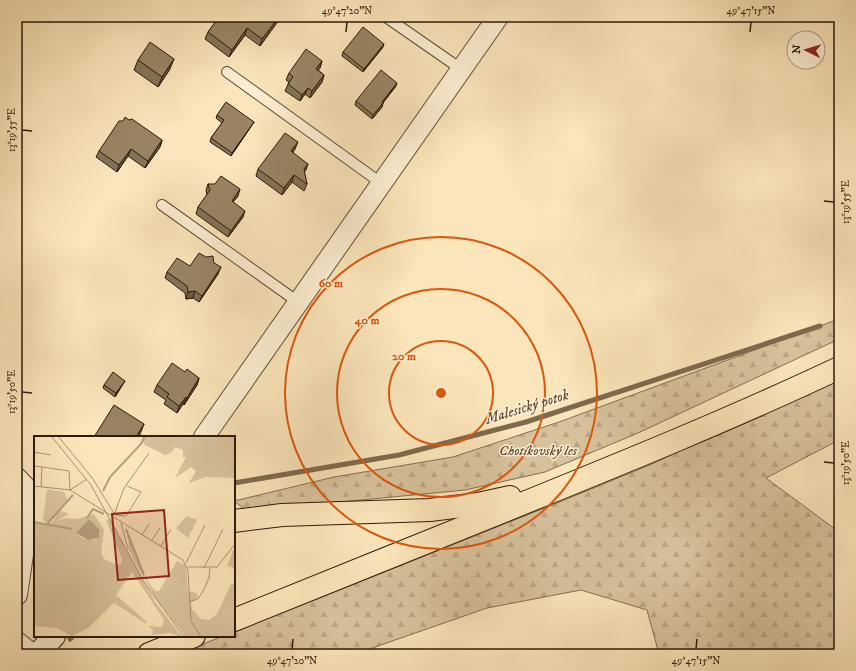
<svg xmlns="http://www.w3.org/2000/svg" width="856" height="671" viewBox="0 0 856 671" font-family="'IM FELL DW Pica',serif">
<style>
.forest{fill:url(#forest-firs);stroke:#826e52}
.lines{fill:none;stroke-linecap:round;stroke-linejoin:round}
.stream{stroke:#7f6a4e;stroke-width:5}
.lane-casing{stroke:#604d34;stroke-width:12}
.street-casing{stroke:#604d34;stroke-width:22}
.secondary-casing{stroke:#2d1a07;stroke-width:24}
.primary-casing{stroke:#2d1a07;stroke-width:24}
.lane{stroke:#fceed2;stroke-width:10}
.street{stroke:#fceed2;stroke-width:20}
.secondary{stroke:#fceed2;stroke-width:22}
.primary{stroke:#fbe5ba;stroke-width:22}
.wall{fill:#837256;stroke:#2d1a07}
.shaded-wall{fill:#6a5c46;stroke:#2d1a07}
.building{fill:#988464;stroke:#2d1a07}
.ticks{fill:none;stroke:#2d1a07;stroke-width:1.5}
.ring{fill:none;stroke:#df560c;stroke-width:2}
.labels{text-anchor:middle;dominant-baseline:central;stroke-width:3;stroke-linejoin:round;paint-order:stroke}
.park-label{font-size:14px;font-style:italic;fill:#604c34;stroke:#fceed2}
.water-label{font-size:15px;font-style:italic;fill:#635036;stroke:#fceed2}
.inset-river{fill:none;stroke:#b5a07d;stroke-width:2}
.inset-road{fill:none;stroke:#a99472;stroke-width:1}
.view{fill:#8f2418;fill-opacity:0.15;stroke:#8f2418;stroke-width:2}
.inset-edge{fill:none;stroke:#2d1a07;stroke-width:2}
.centre{fill:#df560c;stroke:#fceed2;stroke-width:2}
.ring-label{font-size:12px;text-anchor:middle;font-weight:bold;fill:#df560c;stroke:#fceed2;stroke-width:3;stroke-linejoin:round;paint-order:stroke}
.neatline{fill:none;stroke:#2d1a07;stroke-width:1.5}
.ticks-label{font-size:10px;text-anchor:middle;fill:#2d1a07}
</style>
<defs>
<pattern id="forest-firs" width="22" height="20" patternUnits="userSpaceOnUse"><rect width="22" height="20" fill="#d8c29c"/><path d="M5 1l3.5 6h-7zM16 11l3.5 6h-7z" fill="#baa685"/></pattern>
</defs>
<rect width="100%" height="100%" fill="#fbe5ba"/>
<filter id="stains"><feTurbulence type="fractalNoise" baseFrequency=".005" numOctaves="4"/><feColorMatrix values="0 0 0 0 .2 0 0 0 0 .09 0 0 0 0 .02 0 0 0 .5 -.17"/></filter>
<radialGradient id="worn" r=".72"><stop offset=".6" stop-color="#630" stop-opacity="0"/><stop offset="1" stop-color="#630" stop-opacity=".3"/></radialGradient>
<!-- forest -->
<g class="forest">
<polygon points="839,319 839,339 638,433 545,472 465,490 247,511 234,501 334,477 453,457 559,422"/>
<polygon points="839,376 839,440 766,478 839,532 839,654 659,654 647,610 581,590 487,608 355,654 178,654 223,636 234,636 234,632 557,503 652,464"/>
</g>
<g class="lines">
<!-- stream -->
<g class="stream">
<polyline points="234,483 399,455 526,422 820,326"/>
<polyline points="70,639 73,636"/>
</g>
<defs>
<g id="lane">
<polyline points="386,17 461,69"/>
<polyline points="227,72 381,183"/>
<polyline points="162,205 298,302"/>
</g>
<g id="street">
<polyline points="204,437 498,17"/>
<polyline points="17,478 32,494 17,595"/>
<polyline points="17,642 32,654"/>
</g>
<polyline id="secondary" points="38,654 54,636"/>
<g id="primary">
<polyline points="234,521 282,515 430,510 478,504 510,497"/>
<path d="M234,620C326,583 417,546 509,509C620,464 731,419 839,368"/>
<polyline points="149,654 194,636"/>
</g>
</defs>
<!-- lane casing -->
<use href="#lane" class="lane-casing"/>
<!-- street casing -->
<use href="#street" class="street-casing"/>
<!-- secondary casing -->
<use href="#secondary" class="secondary-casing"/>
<!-- primary casing -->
<use href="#primary" class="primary-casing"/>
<!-- lane -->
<use href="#lane" class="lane"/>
<!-- street -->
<use href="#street" class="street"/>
<!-- secondary -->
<use href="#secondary" class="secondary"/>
<!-- primary -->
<use href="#primary" class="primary"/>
</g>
<!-- wall -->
<g class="wall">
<polygon points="219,17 281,17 260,46 245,35 229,57 205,39 208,32"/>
<polygon points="383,47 363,72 342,56 343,52"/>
<polygon points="138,60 170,69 158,87 134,70"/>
<polygon points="322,61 320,68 318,70 324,75 322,82 310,98 305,94 300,101 285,91 289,82 286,80 289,73"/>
<polygon points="396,86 383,103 382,107 372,119 355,105 356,101"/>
<polygon points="217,115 254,122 252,125 231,156 210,142 211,138 222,123 216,118"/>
<polygon points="162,140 160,147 145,168 128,156 117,172 96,157 99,151"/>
<polygon points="295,149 293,152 306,170 304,172 307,184 304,191 292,182 282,195 256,176 258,169"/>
<polygon points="208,184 238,196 233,202 243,217 228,237 196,214 198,207 207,195 206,190"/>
<polygon points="214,263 218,274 199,302 193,298 186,299 185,293 165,278 167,272 190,266"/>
<polygon points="185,372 199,378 197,385 184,405 183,404 177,413 164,404 166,400 154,392 157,385"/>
<polygon points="125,381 123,384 115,397 103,388 104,385"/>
</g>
<!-- shaded-wall -->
<g class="shaded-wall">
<polygon points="279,17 281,17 260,46 262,39"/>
<polygon points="247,28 245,35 229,57 232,50"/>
<polygon points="384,44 383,47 363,72 364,69"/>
<polygon points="174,59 170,69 158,87 162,77"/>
<polygon points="322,61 320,68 314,76 316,69"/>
<polygon points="324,75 322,82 310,98 312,91"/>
<polygon points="397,83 396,86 381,105 382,102"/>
<polygon points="308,88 305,94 300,101 302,95"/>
<polygon points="383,103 382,107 372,119 373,115"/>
<polygon points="254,122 252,125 231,156 232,153"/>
<polygon points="162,140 160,147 145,168 148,161"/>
<polygon points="298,142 295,149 289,158 291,151"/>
<polygon points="131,149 128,156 117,172 119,165"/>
<polygon points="308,164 306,170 301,176 304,169"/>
<polygon points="294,175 292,182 282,195 284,188"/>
<polygon points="240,189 238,196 229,207 232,201"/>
<polygon points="245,211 243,217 228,237 231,231"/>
<polygon points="221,267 218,274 199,302 202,296"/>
<polygon points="195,291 193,298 186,299 188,292"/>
<polygon points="199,378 197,385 184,405 187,398"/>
<polygon points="125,381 123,384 115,397 116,393"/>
<polygon points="186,397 183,404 177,413 179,406"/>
<polygon points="144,424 139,437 136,437"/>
</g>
<!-- building -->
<g class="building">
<polygon points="219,17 279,17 262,39 247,28 232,50 208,32"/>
<polygon points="363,27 384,44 364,69 343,52"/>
<polygon points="150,42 174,59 162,77 138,60"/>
<polygon points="306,49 322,61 316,69 324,75 312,91 308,88 302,95 288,84 293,77 289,73"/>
<polygon points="381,70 397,83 382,102 383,103 373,115 356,101"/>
<polygon points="226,102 254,122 232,153 211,138 224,120 217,115"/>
<polygon points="125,117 129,120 132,119 162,140 148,161 131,149 119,165 99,151 119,121 123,121"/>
<polygon points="285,133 298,142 291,151 308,164 304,169 307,184 294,175 284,188 258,169"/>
<polygon points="221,176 240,189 232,201 245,211 231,231 198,207 210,190 208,184 215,184"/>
<polygon points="199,253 206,257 213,256 214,263 221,267 202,296 195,291 188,292 187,286 167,272 177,258 190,266"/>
<polygon points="172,363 185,372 187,369 199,378 187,398 186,397 179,406 167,397 169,394 157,385"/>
<polygon points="113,372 125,381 116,393 104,385"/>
<polygon points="114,405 144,424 136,437 94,437"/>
</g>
<!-- ticks -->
<path class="ticks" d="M346,32L347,22M750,32L751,22M22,130L32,131M824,201L834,202M22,392L32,393M824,462L834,463M292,649L293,639M696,649L697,639"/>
<!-- distance rings -->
<g class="ring">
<circle cx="441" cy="393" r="52"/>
<circle cx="441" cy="393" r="104"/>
<circle cx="441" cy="393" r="156"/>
</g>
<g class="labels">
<!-- park labels -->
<g class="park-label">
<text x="538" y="451">Chotíkovský les</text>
</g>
<!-- water labels -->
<g class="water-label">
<text transform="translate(527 407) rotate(-17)">Malesický potok</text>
</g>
</g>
<!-- overview -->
<g transform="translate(34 436)">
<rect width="201" height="201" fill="#fbe5ba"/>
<path d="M13,53L30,56L34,65L23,78L27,75L35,78L17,88L23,79L15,87L16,88L12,89L7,94L0,95V87H13L9,84Z" fill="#d8c29c"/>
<path d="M109,0H201V42L171,41L155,47L162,35L157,31L141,42L152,21H149V14L141,11L137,17L131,19L111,9L108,4ZM60,78L70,94L67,117L70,123L83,129L87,128L88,123L73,86L72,84L76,83L122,167L148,201L136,197L118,199L119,194L114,190L128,191L130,184L98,136L82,159L113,186L111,187L80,167L54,192L38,200L23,192L0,190V95L7,94L10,89L32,82L43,83ZM55,83L67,97L62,104L50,103L42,97ZM153,80L163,84L154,102L142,92ZM93,95L111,141L121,155H125L143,125L152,129L154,155L163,157L164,161L157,167L158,173L167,183L175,184L183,178L197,148L201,147V201H152L124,166L101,126L95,113ZM201,110V132L193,130Z" fill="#d8c29c" fill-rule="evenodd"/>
<path d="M33,105L41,118L36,121L27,109Z" fill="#d8c29c"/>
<path d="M55,83L66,94L65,102L54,104L42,97Z" fill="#b5a07d"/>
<path class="inset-river" d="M69,55L76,41L107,8L111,0M53,82L59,73L70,78M0,86L38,93M14,87L39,59M92,93L110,139"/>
<path class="inset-road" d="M17,0L57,49L110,146L150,201M24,0L59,43L81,79M0,16L17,19M0,30L8,31L7,51M8,31L35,35L36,54M0,50L36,54L149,124L154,134L157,185L167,201M36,54L53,43M80,79L90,52L115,17M81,79L92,80L107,56L93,50M87,87L94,113M108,99L115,88M118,104L126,92M127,110L137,93M152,127L171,89M154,131H183L201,108M170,132L189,93M155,166L164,163L169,155L175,142L176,132"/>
<path class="view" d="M130,74L135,140L84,144L78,78Z"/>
<rect width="201" height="201" class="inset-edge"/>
</g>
<circle cx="441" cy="393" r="6" class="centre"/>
<g class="ring-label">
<text x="331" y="287">60 m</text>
<text x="367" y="324">40 m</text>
<text x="404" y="360">20 m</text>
</g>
<!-- margin -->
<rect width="856" height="671" fill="none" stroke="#fbe5ba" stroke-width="44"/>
<!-- north arrow -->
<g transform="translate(806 50) rotate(275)"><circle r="19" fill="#fceed2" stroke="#a99981"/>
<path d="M0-3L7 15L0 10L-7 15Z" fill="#8f2418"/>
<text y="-6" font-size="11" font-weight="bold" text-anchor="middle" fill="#2d1a07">N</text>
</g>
<rect x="22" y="22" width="812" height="627" class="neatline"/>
<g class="ticks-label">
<text x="347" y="14">49°47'20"N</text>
<text x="751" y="14">49°47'15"N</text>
<text transform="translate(11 130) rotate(-90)" y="4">13°19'55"E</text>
<text transform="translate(845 202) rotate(-90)" y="4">13°19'55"E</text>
<text transform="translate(11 392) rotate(-90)" y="4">13°19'50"E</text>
<text transform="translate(845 463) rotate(-90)" y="4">13°19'50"E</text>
<text x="292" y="664">49°47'20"N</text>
<text x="696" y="664">49°47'15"N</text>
</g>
<rect width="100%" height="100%" filter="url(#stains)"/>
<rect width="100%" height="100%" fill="url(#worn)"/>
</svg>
